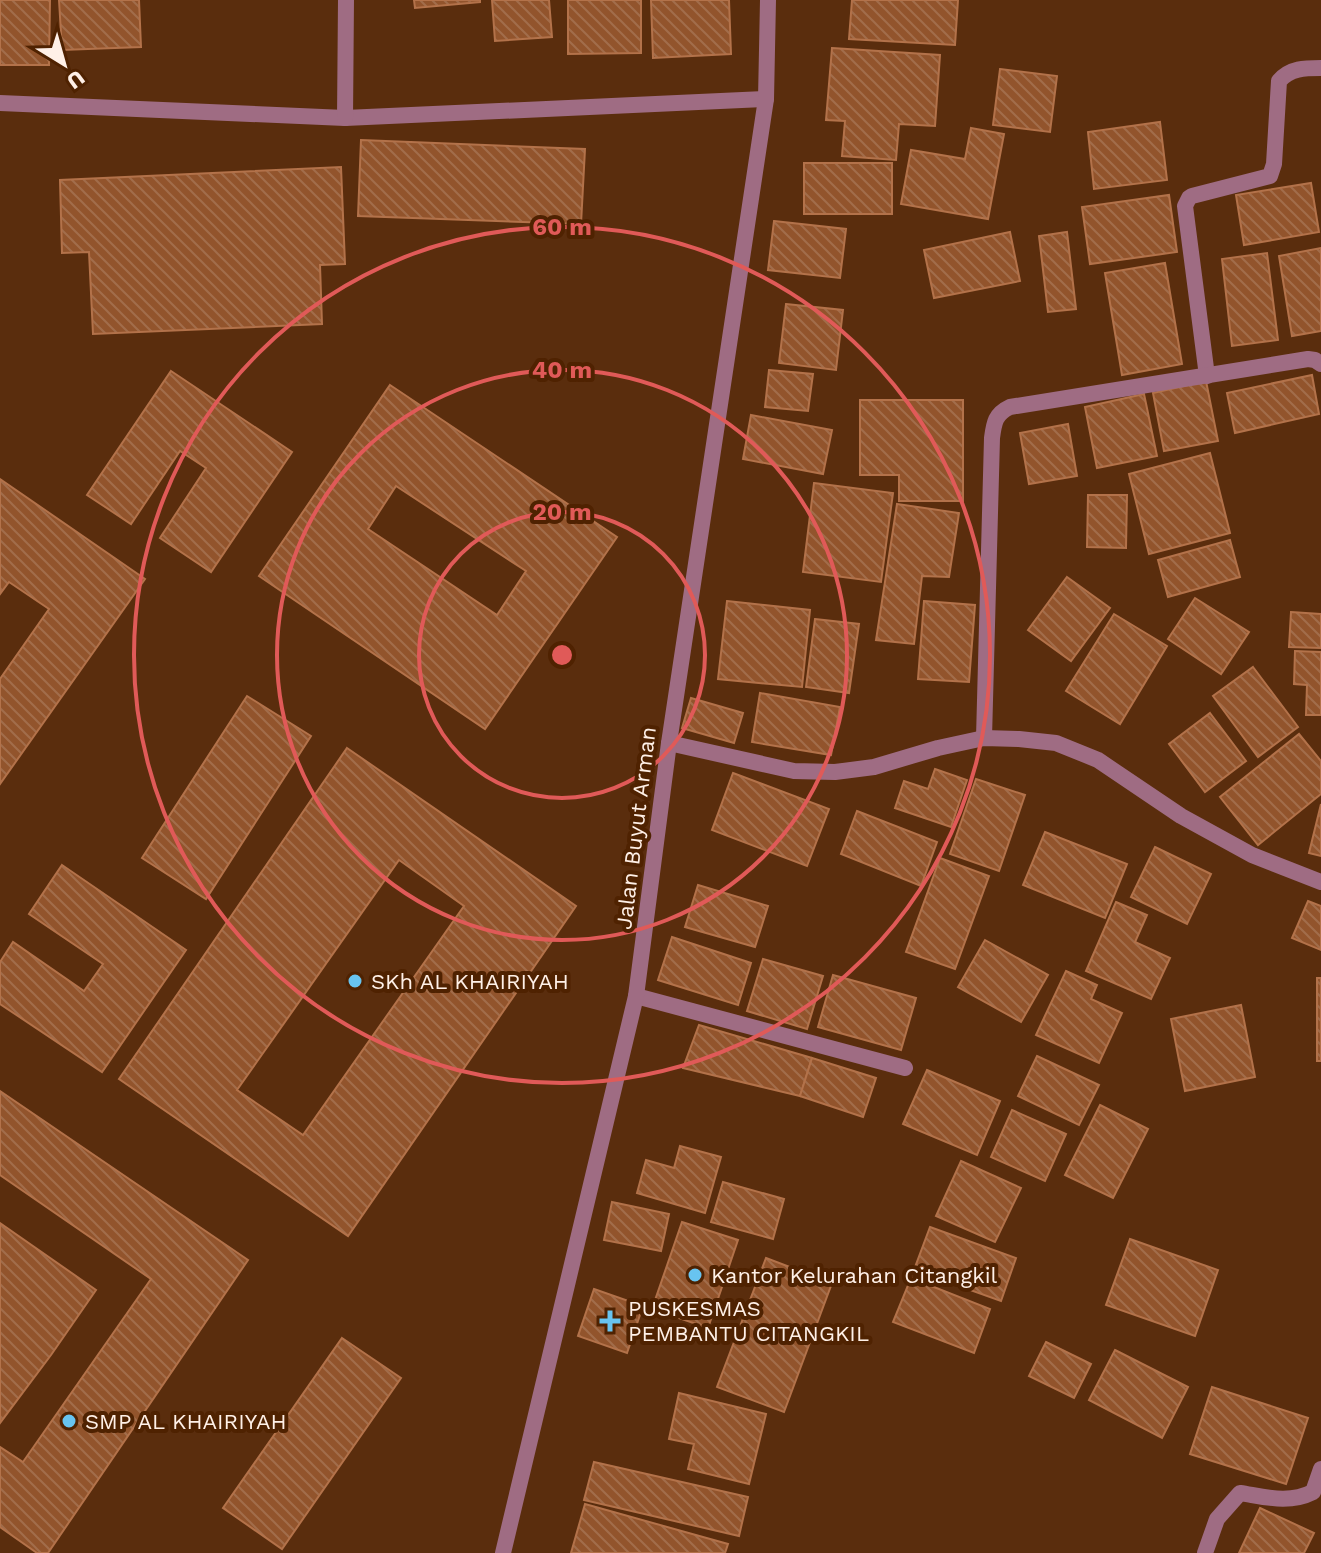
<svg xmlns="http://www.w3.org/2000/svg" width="1321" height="1553" viewBox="0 0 1321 1553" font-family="'Work Sans',sans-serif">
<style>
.building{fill:url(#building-back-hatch);stroke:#b3724a;stroke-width:2;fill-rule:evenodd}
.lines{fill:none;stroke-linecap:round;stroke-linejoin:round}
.minor{stroke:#9f6c83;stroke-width:16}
.ring{fill:none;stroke:#e05a58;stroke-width:4}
.poi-dot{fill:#68c4f0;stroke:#4f2201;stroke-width:3}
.labels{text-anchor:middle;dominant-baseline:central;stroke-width:8;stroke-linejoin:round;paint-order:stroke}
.street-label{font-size:22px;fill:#fff0e7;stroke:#4f2201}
.poi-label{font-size:22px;fill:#fff0e7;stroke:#4f2201;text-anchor:start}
.centre{fill:#e05a58;stroke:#4f2201;stroke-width:4}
.ring-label{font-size:24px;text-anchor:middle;font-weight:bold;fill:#e05a58;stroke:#4f2201;stroke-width:8;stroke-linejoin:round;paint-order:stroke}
</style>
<defs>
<pattern id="building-back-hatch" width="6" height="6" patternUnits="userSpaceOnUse" patternTransform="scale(2)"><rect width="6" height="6" fill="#92542c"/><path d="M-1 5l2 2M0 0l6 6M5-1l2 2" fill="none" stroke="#a26d4b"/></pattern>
</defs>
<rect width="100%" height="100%" fill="#5a2d0d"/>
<!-- building -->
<g class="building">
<polygon points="0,0 50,0 49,65 0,65"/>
<polygon points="59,0 139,0 141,47 62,50"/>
<polygon points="414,0 480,0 480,2 415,8"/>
<polygon points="492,0 549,0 552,37 495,41"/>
<polygon points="568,0 641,0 641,53 568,54"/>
<polygon points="651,0 729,0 731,54 653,58"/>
<polygon points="852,0 958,0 955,45 849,39"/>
<polygon points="832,48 940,55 935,126 899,124 896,160 842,156 845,121 826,120"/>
<polygon points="1000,69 1057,76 1050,132 993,125"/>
<polygon points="1160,122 1167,180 1094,189 1088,132"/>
<polygon points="971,128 1004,134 988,219 901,204 911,150 965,159"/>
<polygon points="361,140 585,149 581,224 358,216"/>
<rect x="804" y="163" width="88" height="51"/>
<polygon points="341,167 345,264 320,265 322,324 93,334 89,252 62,253 60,180"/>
<polygon points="1311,183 1319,232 1244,245 1236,195"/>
<polygon points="1169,195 1177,252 1090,264 1082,207"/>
<polygon points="774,221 846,229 840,278 768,270"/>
<polygon points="1010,232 1020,281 934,298 924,250"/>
<polygon points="1067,232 1076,309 1048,312 1039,236"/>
<polygon points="1321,248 1321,331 1292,336 1279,256"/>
<polygon points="1267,253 1278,340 1232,346 1222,259"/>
<polygon points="1165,263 1182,364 1122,375 1105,273"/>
<polygon points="786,304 843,310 836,370 779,363"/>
<polygon points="769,370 813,374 808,411 765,407"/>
<polygon points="171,371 292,452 211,572 160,538 206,468 180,451 131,524 87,495"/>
<polygon points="1312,375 1319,414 1235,433 1227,393"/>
<polygon points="1206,381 1218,441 1164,451 1153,393"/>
<path d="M390,385L617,537L485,729L259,576ZM396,486L526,571L497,615L368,529Z"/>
<polygon points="1144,394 1157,456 1097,468 1085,407"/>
<polygon points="860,400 963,400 963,501 899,501 899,475 860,475"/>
<polygon points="751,415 832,430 823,474 743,459"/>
<polygon points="1068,424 1077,476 1029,484 1020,433"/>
<polygon points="1210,453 1230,533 1149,554 1129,474"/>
<polygon points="0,479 145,579 0,784 0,679 49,609 9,582 0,594"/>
<polygon points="814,483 893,493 881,582 803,572"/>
<polygon points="1088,495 1127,495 1126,548 1087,547"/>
<polygon points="897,504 959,513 949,577 922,576 914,644 876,640"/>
<polygon points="1230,540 1240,577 1168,597 1158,560"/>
<polygon points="1067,577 1110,608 1071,661 1028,630"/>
<polygon points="1195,598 1249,632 1221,674 1168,639"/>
<polygon points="727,601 810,610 802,687 718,679"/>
<polygon points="924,601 975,605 969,682 918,679"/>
<polygon points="1291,612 1321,614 1321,648 1289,647"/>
<polygon points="1114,614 1167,646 1120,724 1066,691"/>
<polygon points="815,619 859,624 849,693 806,687"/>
<polygon points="1295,651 1321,652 1321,715 1306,715 1307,685 1294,684"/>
<polygon points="1253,667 1298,727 1258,757 1213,696"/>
<polygon points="760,693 840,707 831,755 752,742"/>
<polygon points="247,696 311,736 206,899 142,858"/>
<polygon points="691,698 743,713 734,743 682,728"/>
<polygon points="1210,713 1246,761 1205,792 1169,744"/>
<polygon points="1299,734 1321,761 1321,794 1258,845 1220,797"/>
<path d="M347,748L576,906L348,1236L119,1079ZM399,860L464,906L303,1135L237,1090Z"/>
<polygon points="935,769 967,780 951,827 895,808 904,781 928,789"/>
<polygon points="733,773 829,809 807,866 712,830"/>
<polygon points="976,779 1025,795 999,871 950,854"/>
<polygon points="1321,804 1321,856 1309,853"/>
<polygon points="857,811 937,842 921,886 841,854"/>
<polygon points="1045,832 1127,864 1105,918 1023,885"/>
<polygon points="1155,847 1211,874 1187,924 1131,897"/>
<polygon points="940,858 989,876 955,969 906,952"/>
<polygon points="62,865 186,950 102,1072 0,1004 0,962 13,942 84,991 103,964 29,914"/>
<polygon points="698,885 768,906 755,947 685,927"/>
<polygon points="1308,901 1321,906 1321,950 1292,938"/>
<polygon points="1116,902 1147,915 1135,942 1170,958 1151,999 1086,971"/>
<polygon points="672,937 751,963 738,1005 658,980"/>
<polygon points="985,940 1048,975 1021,1022 958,987"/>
<polygon points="763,959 823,976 807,1029 747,1011"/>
<polygon points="1066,971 1097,985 1091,999 1122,1013 1099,1063 1036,1035"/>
<polygon points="833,975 916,998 901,1050 818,1027"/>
<rect x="1317" y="978" width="4" height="83"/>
<polygon points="1241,1005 1255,1077 1185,1091 1171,1019"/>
<polygon points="699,1025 812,1058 800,1096 683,1068"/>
<polygon points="1037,1056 1099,1085 1079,1125 1018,1096"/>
<polygon points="812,1058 876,1078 863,1117 800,1096"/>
<polygon points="927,1070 1000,1101 977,1155 903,1124"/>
<polygon points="0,1091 248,1260 48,1553 37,1553 0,1527 0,1447 23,1462 151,1279 0,1175"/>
<polygon points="1100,1105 1148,1129 1113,1198 1065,1175"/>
<polygon points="1012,1110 1066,1134 1045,1181 991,1157"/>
<polygon points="680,1146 721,1157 705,1213 637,1193 646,1160 674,1168"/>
<polygon points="961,1161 1021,1188 995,1242 936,1216"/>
<polygon points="723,1182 784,1199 773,1239 711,1222"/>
<polygon points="612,1202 669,1214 661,1251 604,1240"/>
<polygon points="682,1222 738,1240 708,1328 652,1309"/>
<polygon points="0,1223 96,1290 51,1355 0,1423"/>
<polygon points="930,1227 1016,1258 1001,1301 914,1270"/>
<polygon points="1130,1239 1218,1270 1195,1336 1106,1305"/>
<polygon points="766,1258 832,1283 784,1412 717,1387"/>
<polygon points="911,1278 990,1309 974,1353 893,1322"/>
<polygon points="594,1289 643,1306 627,1353 578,1336"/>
<polygon points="342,1338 401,1378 282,1549 223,1508"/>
<polygon points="1046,1342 1091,1364 1074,1398 1029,1376"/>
<polygon points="1115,1350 1188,1387 1162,1438 1089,1400"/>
<polygon points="1212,1387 1308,1418 1286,1484 1190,1454"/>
<polygon points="679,1393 766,1414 749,1484 688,1469 694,1444 669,1439"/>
<polygon points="594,1462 748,1497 739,1536 584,1500"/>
<polygon points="585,1504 728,1544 725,1553 571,1553"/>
<polygon points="1260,1508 1314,1533 1304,1553 1239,1553"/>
</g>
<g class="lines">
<!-- minor -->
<g class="minor">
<polyline points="0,103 345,118 766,99"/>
<polyline points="345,118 346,0"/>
<path d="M1207,376L1185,206L1189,198L1192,196L1270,176L1274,164L1279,81C1290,68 1305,68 1321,68"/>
<path d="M984,738L992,438C994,423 995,414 1010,407L1308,359L1315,360L1321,364"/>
<polyline points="669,743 794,771 835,772 874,767 938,748 984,738 1019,739 1056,743 1098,760 1181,816 1252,855 1321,882"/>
<polyline points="636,996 905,1068"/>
<polyline points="503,1553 636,996 669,743 766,99 768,0"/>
<path d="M1205,1553L1217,1519L1240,1493C1266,1497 1289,1504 1313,1492L1321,1469"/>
</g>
</g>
<!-- distance rings -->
<g class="ring">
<circle cx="562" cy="655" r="143"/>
<circle cx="562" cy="655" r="285"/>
<circle cx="562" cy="655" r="428"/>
</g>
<!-- markers -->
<g class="poi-dot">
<circle cx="355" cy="981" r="8"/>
<circle cx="695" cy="1275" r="8"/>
<path d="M606 1309h8v8h8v8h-8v8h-8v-8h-8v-8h8z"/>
<circle cx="69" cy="1421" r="8"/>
</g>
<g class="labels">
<!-- street labels -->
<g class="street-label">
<text transform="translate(636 828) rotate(-83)">Jalan Buyut Arman</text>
</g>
<!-- poi labels -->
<g class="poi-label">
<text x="371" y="981">SKh AL KHAIRIYAH</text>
<text x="711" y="1275">Kantor Kelurahan Citangkil</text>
<text x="628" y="1308">PUSKESMAS<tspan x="628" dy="25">PEMBANTU CITANGKIL</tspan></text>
<text x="85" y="1421">SMP AL KHAIRIYAH</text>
</g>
</g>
<circle cx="562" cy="655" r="12" class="centre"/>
<g class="ring-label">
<text x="562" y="235">60 m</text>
<text x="562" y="378">40 m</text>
<text x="562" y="520">20 m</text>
</g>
<!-- north arrow -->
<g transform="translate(64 64) rotate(143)" stroke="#4f2201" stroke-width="6" paint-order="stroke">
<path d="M0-6L14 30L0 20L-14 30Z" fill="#fff0e7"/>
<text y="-12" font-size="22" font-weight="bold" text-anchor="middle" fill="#fff0e7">U</text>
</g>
</svg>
